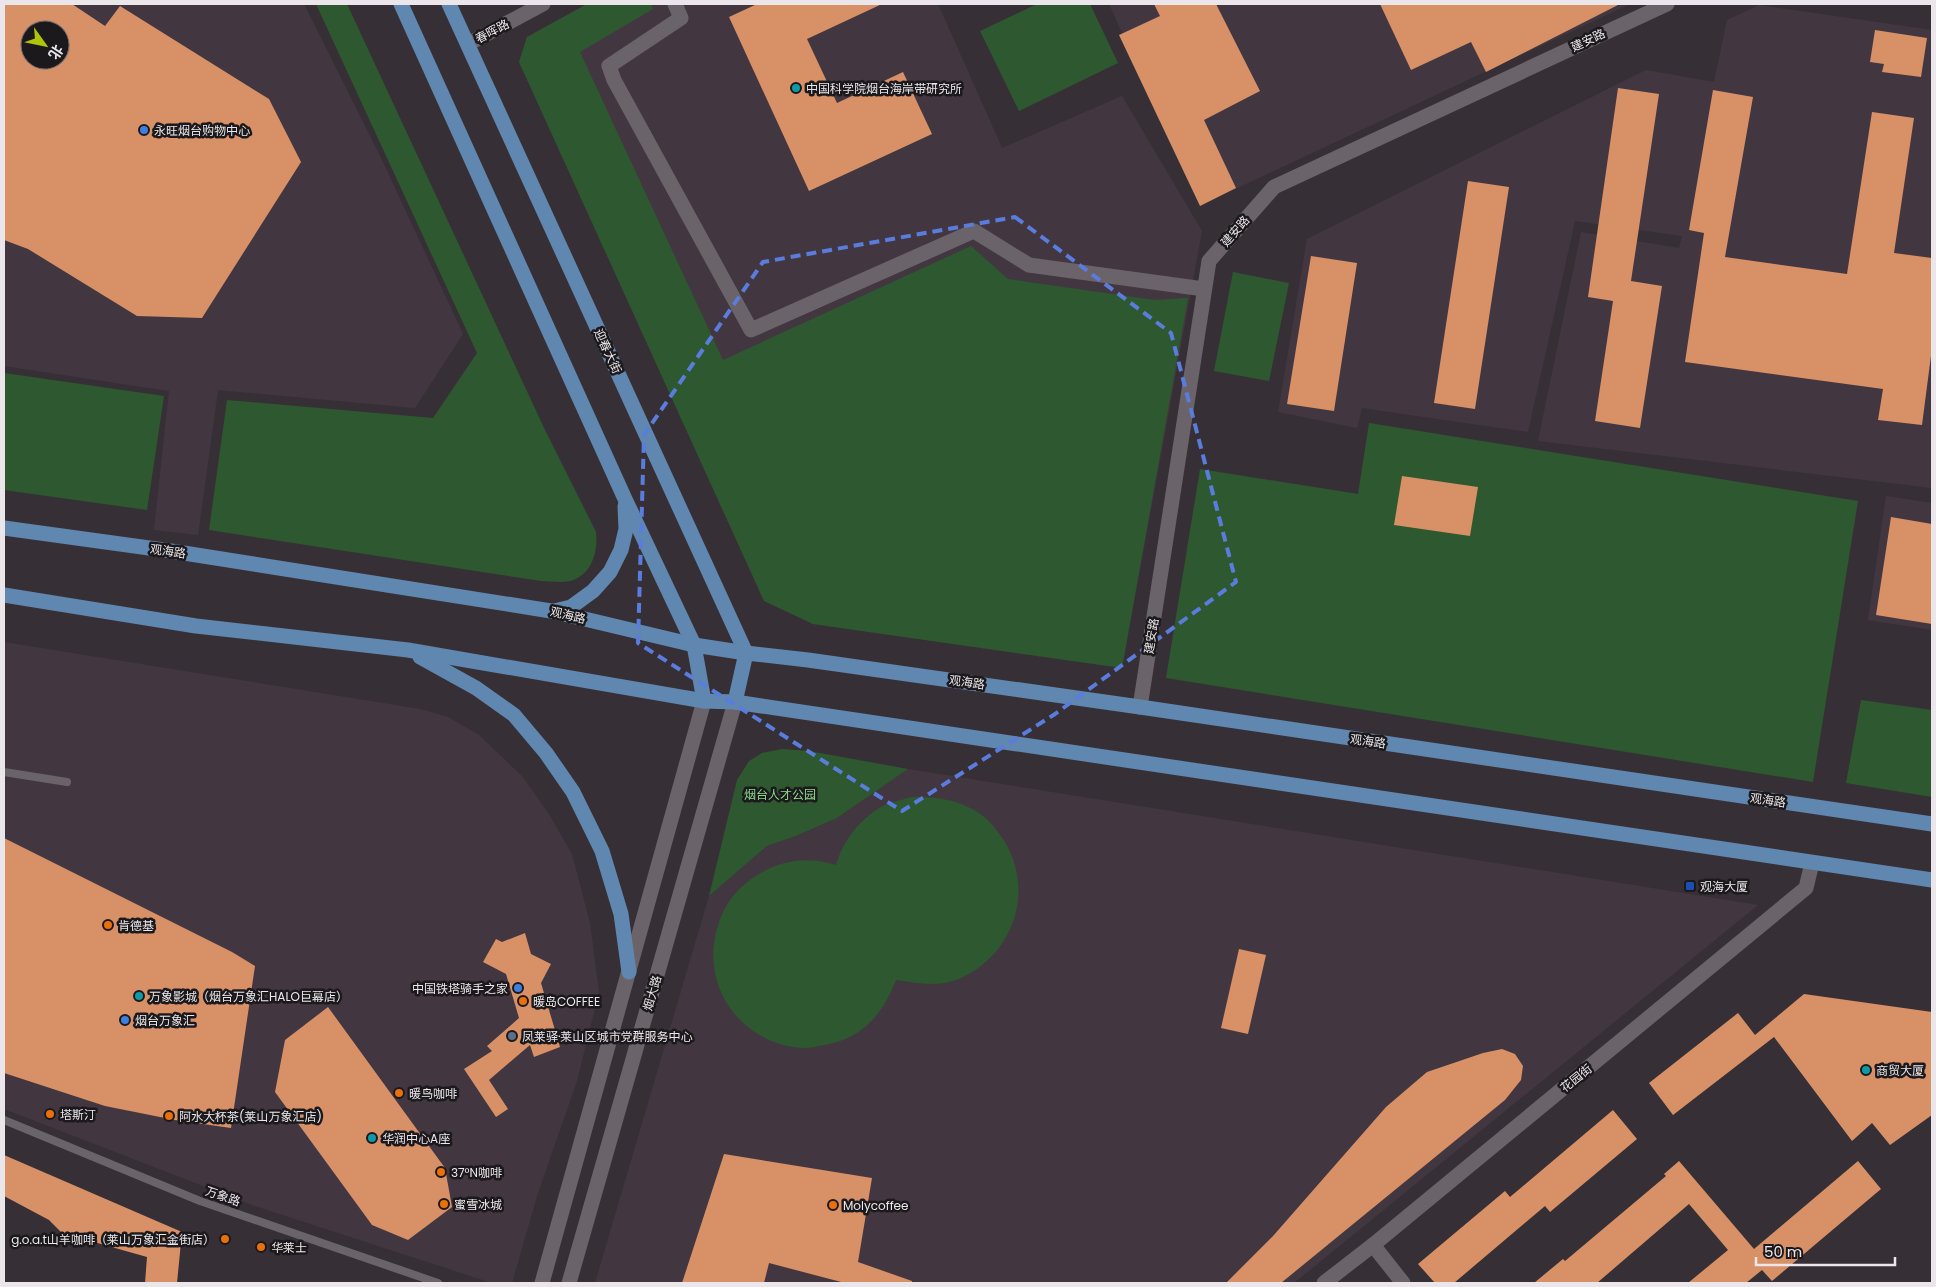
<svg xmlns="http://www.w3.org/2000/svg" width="1936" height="1287" viewBox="0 0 1936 1287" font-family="Poppins,'Noto Sans SC',sans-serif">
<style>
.built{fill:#423741;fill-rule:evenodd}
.green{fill:#2e5830}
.building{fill:#d89067;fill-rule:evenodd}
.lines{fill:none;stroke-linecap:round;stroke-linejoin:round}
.service{stroke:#6a6369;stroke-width:8}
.minor{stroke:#6a6369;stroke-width:15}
.tertiary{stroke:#6a6369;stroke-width:15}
.primary{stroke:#6087af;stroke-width:15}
.marked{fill:none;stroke:#5a7cdd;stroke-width:4;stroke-dasharray:10 6;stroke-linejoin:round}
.culture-dot{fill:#0f9aa8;stroke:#1c191c;stroke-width:2}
.shop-dot{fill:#3f7fe0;stroke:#1c191c;stroke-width:2}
.transit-dot{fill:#1a4fb4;stroke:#1c191c;stroke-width:2}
.food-dot{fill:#e8710a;stroke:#1c191c;stroke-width:2}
.service-dot{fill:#5c6f8a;stroke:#1c191c;stroke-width:2}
.labels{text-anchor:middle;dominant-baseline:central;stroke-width:5;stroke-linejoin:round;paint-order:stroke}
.street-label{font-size:12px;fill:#eae6e9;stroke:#1c191c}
.poi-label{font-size:12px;fill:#eae6e9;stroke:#1c191c;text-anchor:start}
.park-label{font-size:12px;fill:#89da8c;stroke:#1c191c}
</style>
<rect width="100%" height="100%" fill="#363036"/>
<!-- built -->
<g class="built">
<path d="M4,4H304L382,160L463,334L415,408L218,390L198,535L154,530L169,391L4,366ZM30,30H60V60H30Z"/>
<polygon points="587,4 938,4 1002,148 1122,96 1202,231 1122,668 813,624 764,601 519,62 527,37"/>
<polygon points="1109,4 1630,4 1201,205"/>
<polygon points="1759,5 1932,30 1932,488 1538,441 1581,232 1679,248 1682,236 1575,221 1528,432 1362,408 1357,428 1278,412 1307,239 1646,70 1714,82 1727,20"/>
<polygon points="1886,496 1932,503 1932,630 1868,620"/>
<polygon points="4,642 420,709 448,717 479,735 522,776 549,814 572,854 590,923 599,992 577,1081 538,1193 512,1283 492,1283 255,1206 4,1109"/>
<polygon points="908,769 1758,905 1294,1283 595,1283 709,896 767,846 796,836 837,818"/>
</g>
<!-- green -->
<g class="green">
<path d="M316,4H347L545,430L596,532C598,552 592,575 570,581C561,583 550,581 541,581L209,530L227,400L433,418L477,353Z"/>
<polygon points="587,4 651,4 653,9 580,52 723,360 971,246 1008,279 1155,300 1188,298 1122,668 813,624 764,601 519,62 527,37"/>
<polygon points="1037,4 1090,4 1118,63 1019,111 980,31"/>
<polygon points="1233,272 1289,283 1269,381 1214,371"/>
<polygon points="4,373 164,396 147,510 4,490"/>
<polygon points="1369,423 1858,501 1813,782 1166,678 1200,469 1358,494"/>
<polygon points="1861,700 1932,710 1932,797 1846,783"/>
<polygon points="782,749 809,751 908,769 837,818 796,836 767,846 709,896 737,780 749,761 762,753"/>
<path d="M911,797C932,797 951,798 970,808C984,814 995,827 1003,839C1036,890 1014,957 956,980C937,987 916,983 896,980C888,999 881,1013 865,1027C854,1037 837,1043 824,1045C818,1046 811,1048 805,1048C743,1046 700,988 717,929C722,909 733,892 750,880C775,861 806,855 836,865C843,841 859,820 881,807C890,802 902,800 911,797Z"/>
</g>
<!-- building -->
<g class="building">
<path d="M4,4H72L105,26L120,6L269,99L301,162L202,318L137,316L28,249L4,240ZM30,30H60V60H30Z"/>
<polygon points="757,4 882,4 807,39 837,103 903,72 932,134 809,191 729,17"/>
<polygon points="1154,4 1216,4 1260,91 1204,120 1236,188 1200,206 1119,35 1160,16"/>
<polygon points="1380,4 1620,4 1486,72 1471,42 1411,70"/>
<polygon points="1875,30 1927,38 1921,77 1882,72 1884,64 1870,62"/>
<polygon points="1618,88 1659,94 1631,281 1662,286 1640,428 1595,421 1613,301 1588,297"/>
<polygon points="1713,90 1753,97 1725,257 1847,274 1872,112 1914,118 1894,253 1932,258 1932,348 1922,425 1878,420 1883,389 1685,362 1704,233 1689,230"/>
<polygon points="1468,181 1509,187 1475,409 1434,403"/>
<polygon points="1311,256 1357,263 1334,411 1287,404"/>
<polygon points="1402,476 1478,487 1470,536 1394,525"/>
<polygon points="1891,517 1932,524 1932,624 1876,615"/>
<polygon points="4,838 232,952 255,966 231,1128 175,1120 105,1106 4,1073"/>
<polygon points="525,933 531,954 551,964 541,983 560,1047 534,1057 530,1045 489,1080 508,1109 496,1117 464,1069 492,1051 487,1046 519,1018 506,974 483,962 496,939 502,942"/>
<polygon points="1239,949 1266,955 1248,1034 1221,1028"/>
<polygon points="1804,994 1932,1012 1932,1115 1890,1145 1872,1123 1852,1141 1774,1037 1673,1115 1649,1083 1738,1013 1755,1035"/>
<polygon points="328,1007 445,1168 452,1207 408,1240 372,1225 275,1092 285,1040"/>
<polygon points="1502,1049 1515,1054 1523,1066 1521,1080 1505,1100 1281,1283 1226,1283 1273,1236 1386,1107 1427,1072 1483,1053"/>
<polygon points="1613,1110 1637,1139 1550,1212 1545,1206 1454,1283 1435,1283 1418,1264 1505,1191 1510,1197"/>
<polygon points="724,1154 872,1178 858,1262 912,1281 912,1283 845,1283 769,1263 764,1283 682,1283"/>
<polygon points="4,1155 182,1232 177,1283 145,1283 147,1257 62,1233 49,1220 4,1196"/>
<polygon points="1679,1161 1754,1249 1858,1161 1881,1189 1772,1281 1762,1270 1746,1283 1688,1283 1728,1250 1689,1204 1597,1283 1534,1283 1563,1259 1565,1261 1666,1176 1664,1174"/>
</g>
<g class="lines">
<!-- service -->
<g class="service">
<polyline points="4,772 67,782"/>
<polyline points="4,1120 200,1201 438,1283"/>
</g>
<!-- minor -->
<g class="minor">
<polyline points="675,4 681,18 609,66 614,80 751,330 974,231 1029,265 1204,289"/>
<polyline points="1373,1245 1403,1283"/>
</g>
<!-- tertiary -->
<g class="tertiary">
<polyline points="468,44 543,4"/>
<polyline points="1140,707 1209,261 1274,187 1667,4"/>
<polyline points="542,1283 704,701"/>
<polyline points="569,1283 735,702"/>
<polyline points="1324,1283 1373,1245 1806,888 1812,863"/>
</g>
<!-- primary -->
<g class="primary">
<polyline points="401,4 625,499 694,645 704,701"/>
<polyline points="449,4 746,653 735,702"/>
<polyline points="4,528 171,551 551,611 694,645 746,653 808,660 1140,707 1932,824"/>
<polyline points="4,595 196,626 408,650 704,701 735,702 1932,880"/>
<polyline points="554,611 571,607 593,591 610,572 621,550 626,529 625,506"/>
<polyline points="420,657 476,688 514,715 546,753 573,792 602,851 621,914 629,972"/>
</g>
</g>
<!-- marked area -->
<path class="marked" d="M1015,217L1171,333L1236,582L1055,714L902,811L638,643L644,435L763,262Z"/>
<!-- markers -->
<g class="culture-dot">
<circle cx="796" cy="88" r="5"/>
<circle cx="139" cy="996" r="5"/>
<circle cx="1866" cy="1070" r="5"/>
<circle cx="372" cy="1138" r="5"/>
</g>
<g class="shop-dot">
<circle cx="144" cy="130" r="5"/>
<circle cx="518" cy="988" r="5"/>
<circle cx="125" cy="1020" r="5"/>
</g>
<rect class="transit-dot" x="1685" y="881" width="10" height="10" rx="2.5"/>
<g class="food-dot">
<circle cx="108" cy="925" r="5"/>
<circle cx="523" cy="1001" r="5"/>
<circle cx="399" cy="1093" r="5"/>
<circle cx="50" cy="1114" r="5"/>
<circle cx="169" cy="1116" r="5"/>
<circle cx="441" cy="1172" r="5"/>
<circle cx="444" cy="1204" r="5"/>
<circle cx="833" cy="1205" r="5"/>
<circle cx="225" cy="1239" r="5"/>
<circle cx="261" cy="1247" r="5"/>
</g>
<circle class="service-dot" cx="512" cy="1036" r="5"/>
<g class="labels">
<!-- street labels -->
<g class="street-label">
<text transform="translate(492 31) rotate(-28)">春晖路</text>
<text transform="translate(1588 40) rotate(-25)">建安路</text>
<text transform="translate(1235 231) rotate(-49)">建安路</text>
<text transform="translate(608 351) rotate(65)">迎春大街</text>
<text transform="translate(168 551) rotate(8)">观海路</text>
<text transform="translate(568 615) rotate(13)">观海路</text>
<text transform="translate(1151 636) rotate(-81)">建安路</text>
<text transform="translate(967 682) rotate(8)">观海路</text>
<text transform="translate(1368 741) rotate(8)">观海路</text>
<text transform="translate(1768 800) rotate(8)">观海路</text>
<text transform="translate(652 993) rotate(-74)">烟大路</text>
<text transform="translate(1576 1078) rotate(-39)">花园街</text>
<text transform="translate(223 1196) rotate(19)">万象路</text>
</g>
<!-- poi labels -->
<g class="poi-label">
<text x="806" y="88">中国科学院烟台海岸带研究所</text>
<text x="154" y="130">永旺烟台购物中心</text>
<text x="1700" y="886">观海大厦</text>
<text x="118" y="925">肯德基</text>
<text x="508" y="988" text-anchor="end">中国铁塔骑手之家</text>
<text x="149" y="996">万象影城（烟台万象汇HALO巨幕店）</text>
<text x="533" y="1001">暖岛COFFEE</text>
<text x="135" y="1020">烟台万象汇</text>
<text x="522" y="1036">凤莱驿·莱山区城市党群服务中心</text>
<text x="1876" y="1070">商贸大厦</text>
<text x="409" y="1093">暖鸟咖啡</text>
<text x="60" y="1114">塔斯汀</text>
<text x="179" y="1116">阿水大杯茶(莱山万象汇店)</text>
<text x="382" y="1138">华润中心A座</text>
<text x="451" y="1172">37°N咖啡</text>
<text x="454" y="1204">蜜雪冰城</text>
<text x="843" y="1205">Molycoffee</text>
<text x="215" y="1239" text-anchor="end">g.o.a.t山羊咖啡（莱山万象汇金街店）</text>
<text x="271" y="1247">华莱士</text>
</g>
<!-- park labels -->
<g class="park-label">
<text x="780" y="794">烟台人才公园</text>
</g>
</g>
<!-- border -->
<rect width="1936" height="1287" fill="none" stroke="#eae6e9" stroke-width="10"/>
<!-- north arrow -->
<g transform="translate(45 45) rotate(123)"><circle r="24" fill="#1c191c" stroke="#6e6b6e"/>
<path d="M0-4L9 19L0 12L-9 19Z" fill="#aec508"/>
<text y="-8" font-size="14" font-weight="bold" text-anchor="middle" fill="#eae6e9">北</text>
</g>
<!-- scale -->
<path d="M1756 1257v8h139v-8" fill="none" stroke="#eae6e9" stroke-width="2.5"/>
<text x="1764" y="1257" font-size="15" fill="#eae6e9" stroke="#1c191c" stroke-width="4" paint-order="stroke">50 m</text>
</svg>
